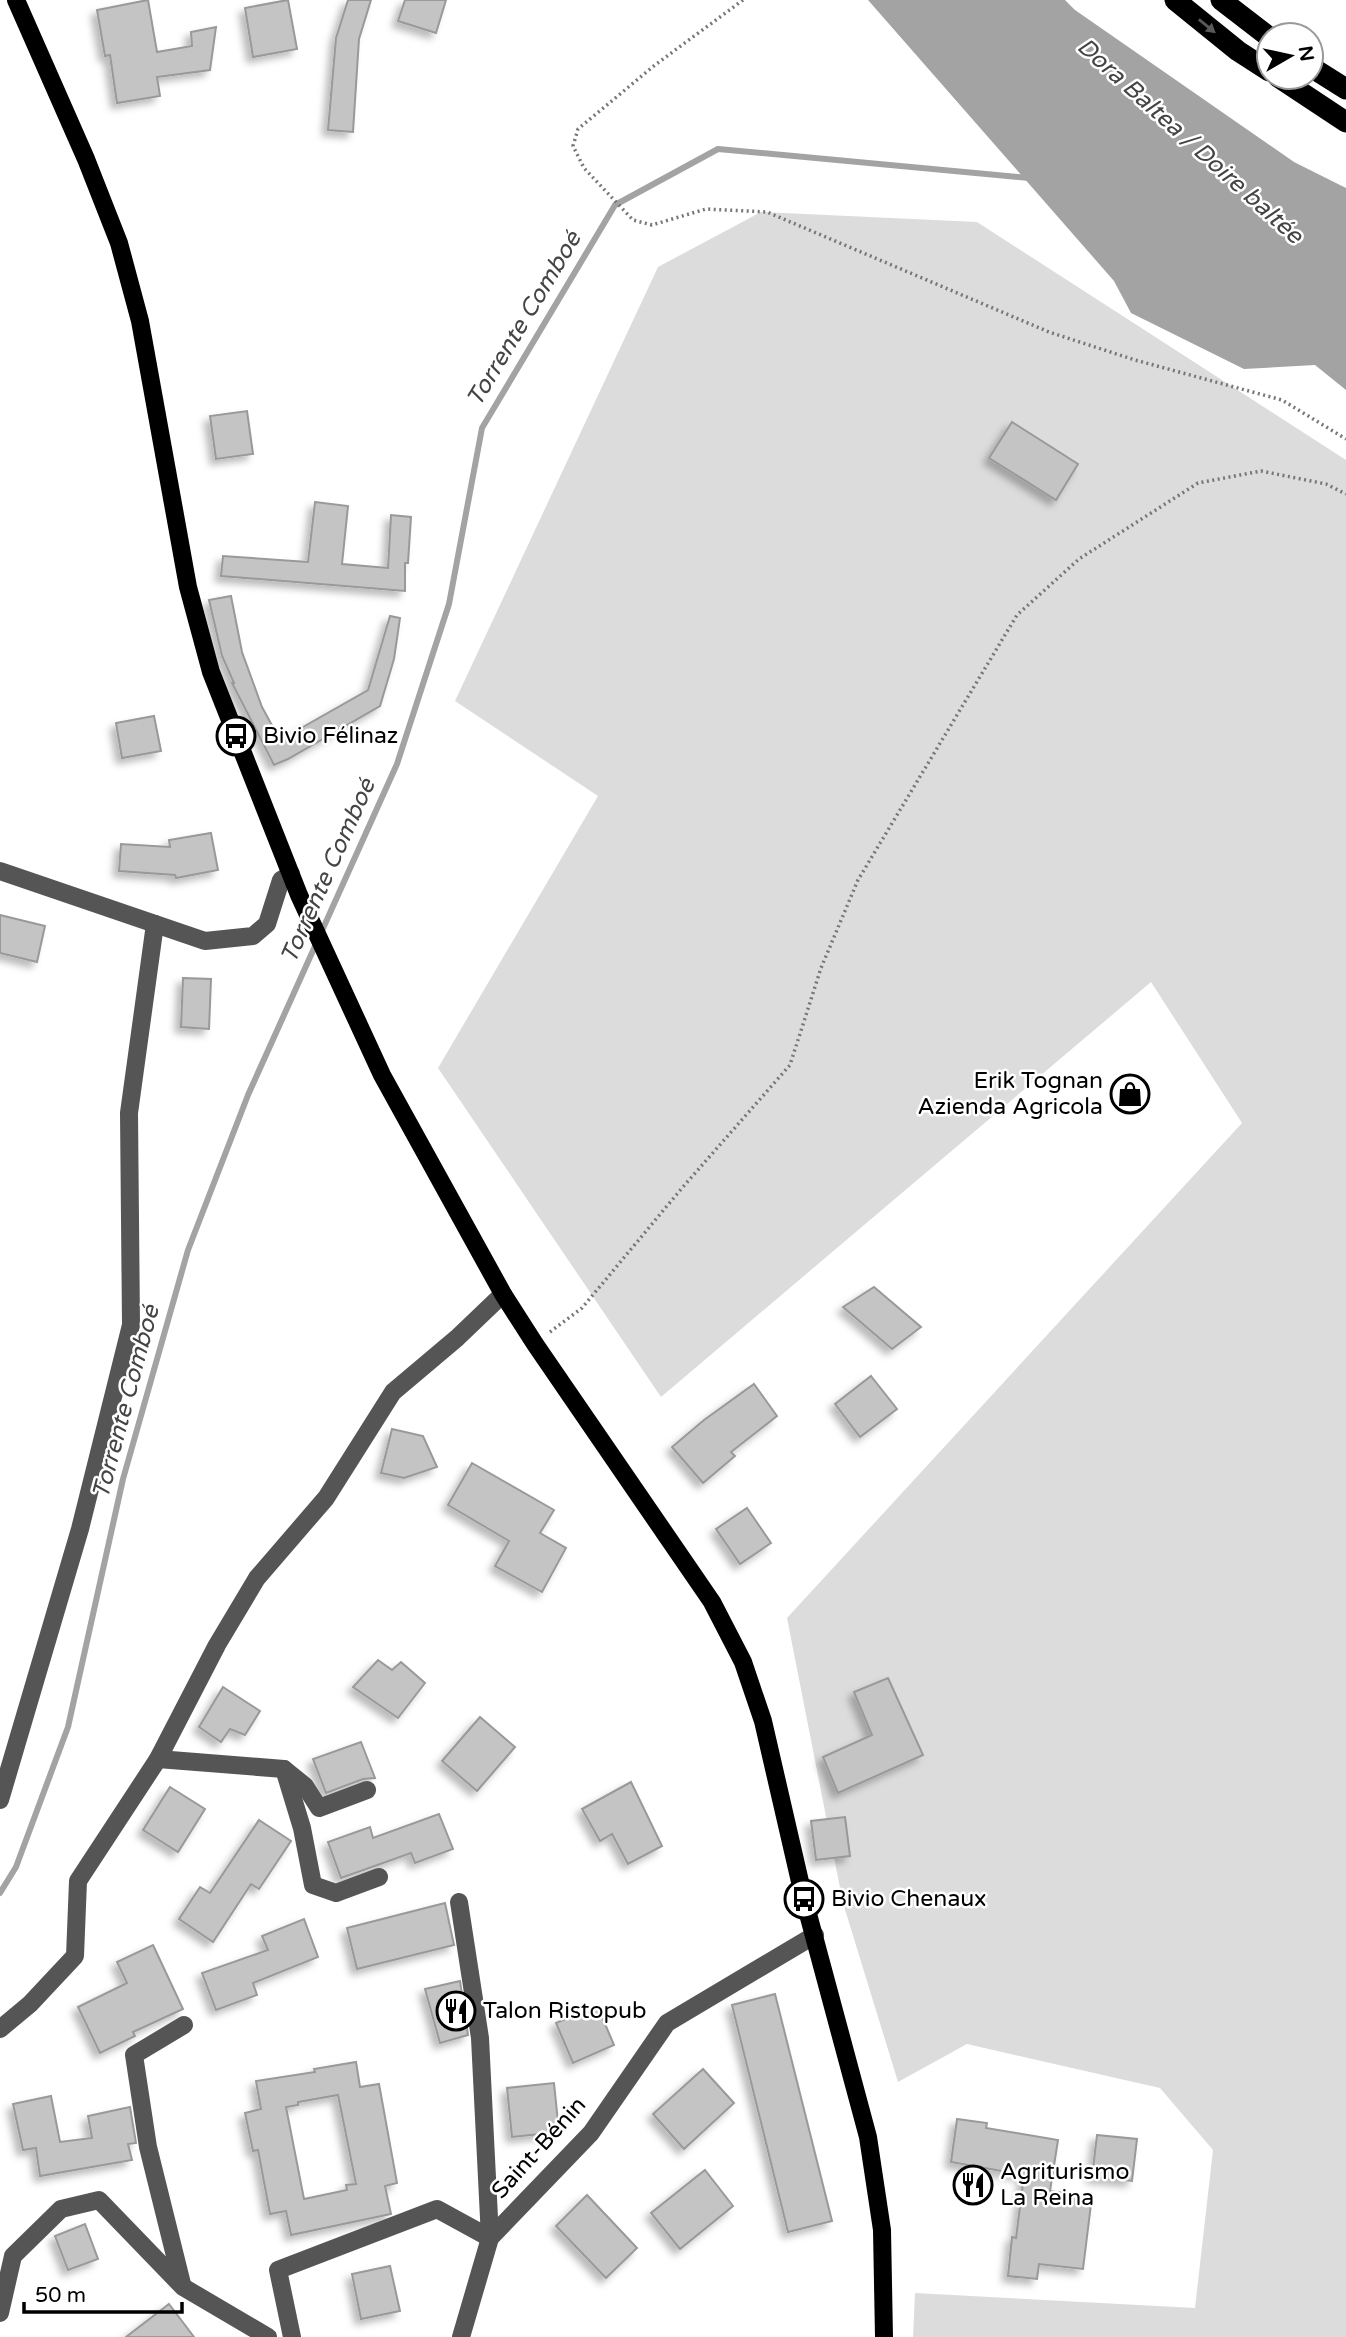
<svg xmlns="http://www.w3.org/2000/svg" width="1346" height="2337" viewBox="0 0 1346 2337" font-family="'Varela Round',sans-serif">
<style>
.green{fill:#dcdcdc}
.water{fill:#a3a3a3}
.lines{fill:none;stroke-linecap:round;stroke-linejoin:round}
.stream{stroke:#a3a3a3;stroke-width:6}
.building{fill:#c4c4c4;stroke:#999;stroke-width:2;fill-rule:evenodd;filter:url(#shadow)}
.path{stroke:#777;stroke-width:3.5;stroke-dasharray:2 3.5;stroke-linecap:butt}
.minor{stroke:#555;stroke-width:18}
.major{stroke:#000;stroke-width:18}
.highway{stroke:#000;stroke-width:21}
.oneway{fill:#595959}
.labels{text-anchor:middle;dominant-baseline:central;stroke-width:5;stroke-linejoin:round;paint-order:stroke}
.poi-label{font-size:23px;fill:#000;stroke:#fff;text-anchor:start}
.street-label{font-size:23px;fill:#000;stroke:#fff}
.water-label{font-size:24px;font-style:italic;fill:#444;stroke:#fff}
</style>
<defs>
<filter id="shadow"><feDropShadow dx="-5.5" dy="5.5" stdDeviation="3.5" flood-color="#0004"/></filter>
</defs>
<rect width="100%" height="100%" fill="#fff"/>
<!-- green -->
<polygon class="green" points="761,212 977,222 1346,460 1346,2337 913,2337 915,2293 1195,2308 1213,2150 1160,2088 967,2044 898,2082 843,1903 787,1618 1242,1123 1151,982 661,1397 438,1068 598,796 455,701 658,267"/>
<!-- water -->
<polygon class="water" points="868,0 1065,0 1075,10 1294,162 1346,188 1346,390 1315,365 1244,369 1131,313 1114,281"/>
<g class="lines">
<!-- stream -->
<polyline class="stream" points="0,1893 16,1867 68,1727 123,1479 188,1250 248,1095 397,764 449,604 482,428 615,205 718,149 1029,178"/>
</g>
<!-- building -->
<g class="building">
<polygon points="148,0 157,52 192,46 191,32 216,27 210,70 157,77 160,96 117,103 110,55 105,56 97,10"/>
<polygon points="288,0 297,49 253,57 245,8"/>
<polygon points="348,0 371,0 359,39 353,132 328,130 336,38"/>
<polygon points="405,0 446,0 436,33 398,21"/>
<polygon points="247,411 253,454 216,459 210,416"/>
<polygon points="1012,422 1078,464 1056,500 989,458"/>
<polygon points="315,502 348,506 342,564 388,568 391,515 411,517 408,563 405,563 405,591 221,576 223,556 308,562"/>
<polygon points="231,596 242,652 262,707 280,740 368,690 390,616 400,618 394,659 380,706 288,759 274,765 232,683 234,683 222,656 209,600"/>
<polygon points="154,716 161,751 122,758 116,723"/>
<polygon points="211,833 218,870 176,878 175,875 119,871 121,844 170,847 169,840"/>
<polygon points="0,915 45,926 37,962 0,953"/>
<polygon points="183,978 211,979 209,1029 181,1027"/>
<polygon points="874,1287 921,1327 892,1349 843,1307"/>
<polygon points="871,1376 897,1409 860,1437 835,1404"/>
<polygon points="754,1384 777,1416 731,1452 735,1456 703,1483 672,1447 704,1420"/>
<polygon points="392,1429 423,1436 437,1467 404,1478 381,1473"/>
<polygon points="472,1463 554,1510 540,1533 566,1548 542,1592 495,1566 509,1541 448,1505"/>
<polygon points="747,1508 771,1543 740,1564 716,1529"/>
<polygon points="378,1660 392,1670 401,1662 425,1683 398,1718 353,1687"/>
<polygon points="888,1678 923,1755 838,1793 823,1757 872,1735 854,1692"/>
<polygon points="223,1687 260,1711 245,1735 230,1729 221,1742 199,1727"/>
<polygon points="480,1717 515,1747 477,1791 442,1761"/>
<polygon points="361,1742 375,1778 363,1779 326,1793 313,1759"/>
<polygon points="631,1782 662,1846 628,1864 612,1834 600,1841 582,1809"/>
<polygon points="170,1787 205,1809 178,1852 143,1830"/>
<polygon points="439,1814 453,1849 415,1863 411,1853 341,1878 328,1842 370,1827 373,1838"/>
<polygon points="845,1817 850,1856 816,1860 811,1821"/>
<polygon points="259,1820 291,1841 259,1889 251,1884 213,1942 179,1919 200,1887 210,1893"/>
<polygon points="445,1903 454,1945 357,1969 347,1928"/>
<polygon points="304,1919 318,1957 253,1983 257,1995 216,2010 202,1973 268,1950 262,1936"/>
<polygon points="153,1945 183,2009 133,2032 135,2036 100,2053 78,2007 127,1983 117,1962"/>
<polygon points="460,1981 468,2035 440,2043 425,1989"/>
<polygon points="775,1994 832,2221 788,2232 732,2005"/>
<polygon points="597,2005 614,2045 573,2063 556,2023"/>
<path d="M356,2062L360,2087L379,2084L397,2183L385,2186L391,2214L291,2235L286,2211L270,2214L258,2150L253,2151L245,2113L261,2109L256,2081L315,2072L314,2069ZM338,2095L356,2184L346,2185L347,2190L304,2199L286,2107L298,2105V2102Z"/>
<polygon points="703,2069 734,2103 684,2149 653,2114"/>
<polygon points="554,2083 559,2132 512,2137 507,2088"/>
<polygon points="51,2096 60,2142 92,2138 88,2116 130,2107 136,2143 128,2144 132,2160 40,2176 36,2148 23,2150 13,2104"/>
<polygon points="957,2119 987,2123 986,2128 1058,2140 1050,2191 1092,2196 1083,2269 1039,2264 1037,2279 1008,2276 1012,2237 1016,2238 1024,2175 951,2162"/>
<polygon points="1097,2135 1137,2139 1132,2181 1092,2177"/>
<polygon points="705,2170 733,2206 680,2249 651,2213"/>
<polygon points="587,2195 637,2248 606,2278 556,2226"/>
<polygon points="85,2224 98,2259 68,2270 55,2236"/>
<polygon points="390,2266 400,2311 361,2319 352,2274"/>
<polygon points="169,2304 194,2337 126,2337"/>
</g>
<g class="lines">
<!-- path -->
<g class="path">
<polyline points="743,0 655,65 578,129 573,146 584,168 633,220 652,225 706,209 767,212 1049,332 1135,360 1282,400 1346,439"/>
<polyline points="550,1332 582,1308 682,1188 790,1065 821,968 858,880 1017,615 1079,559 1198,483 1261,471 1326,484 1346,494"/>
</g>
<!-- minor -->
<g class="minor">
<polyline points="0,871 205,941 253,936 267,924 281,880 291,874"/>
<polyline points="158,1759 284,1769 305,1786 319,1808 367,1790"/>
<polyline points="284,1769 302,1828 313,1885 336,1893 379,1877"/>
<polyline points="0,1800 80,1529 131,1325 129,1113 155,924"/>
<polyline points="0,2029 30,2004 75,1956 78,1881 158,1759 217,1645 257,1578 326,1498 393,1392 457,1338 503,1294"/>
<polyline points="182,2284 148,2147 134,2055 184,2025"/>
<polyline points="0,2313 13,2256 61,2209 99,2200 183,2287 268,2337"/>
<polyline points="292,2337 278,2270 437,2209 490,2238 480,2038 459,1902"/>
<polyline points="461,2337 490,2238 591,2133 667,2023 815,1935"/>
</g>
<!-- major -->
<polyline class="major" points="16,0 86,159 119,243 140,321 188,587 211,672 299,895 382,1075 503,1294 535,1344 712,1602 743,1662 763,1721 804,1899 868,2137 882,2230 884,2337"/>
<!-- highway -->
<g class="highway">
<polyline points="1175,0 1238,51 1269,71"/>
<polyline points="1221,0 1269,37"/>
<polyline points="1311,67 1346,89"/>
<polyline points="1278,77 1346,122"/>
</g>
</g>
<!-- one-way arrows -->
<defs><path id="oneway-solid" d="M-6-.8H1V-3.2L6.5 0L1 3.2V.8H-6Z" transform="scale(1.75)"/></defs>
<use class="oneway" href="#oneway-solid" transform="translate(1207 26) rotate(39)"/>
<!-- icons -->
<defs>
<symbol id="bus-ring" viewBox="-11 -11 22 22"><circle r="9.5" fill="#fff" stroke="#000" stroke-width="1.5"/><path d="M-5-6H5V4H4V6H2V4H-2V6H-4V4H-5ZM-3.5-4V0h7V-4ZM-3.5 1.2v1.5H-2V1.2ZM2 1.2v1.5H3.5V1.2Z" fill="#000"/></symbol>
<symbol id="shop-ring" viewBox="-11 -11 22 22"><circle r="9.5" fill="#fff" stroke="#000" stroke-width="1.5"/><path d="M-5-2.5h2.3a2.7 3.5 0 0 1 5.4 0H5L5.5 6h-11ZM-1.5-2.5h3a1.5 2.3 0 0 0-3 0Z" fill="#000"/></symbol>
<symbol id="restaurant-ring" viewBox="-11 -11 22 22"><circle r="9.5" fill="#fff" stroke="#000" stroke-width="1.5"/><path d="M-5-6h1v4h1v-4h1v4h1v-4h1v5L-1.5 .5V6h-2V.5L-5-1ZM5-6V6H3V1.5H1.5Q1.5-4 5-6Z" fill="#000"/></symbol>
</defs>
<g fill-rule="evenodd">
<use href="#bus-ring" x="214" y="714" width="44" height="44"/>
<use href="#shop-ring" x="1108" y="1072" width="44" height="44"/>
<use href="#bus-ring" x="782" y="1877" width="44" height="44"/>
<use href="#restaurant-ring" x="434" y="1989" width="44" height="44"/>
<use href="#restaurant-ring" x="951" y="2163" width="44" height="44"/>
</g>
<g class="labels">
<!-- poi labels -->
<g class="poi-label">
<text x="263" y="736">Bivio Félinaz</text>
<text x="1103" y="1081" text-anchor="end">Erik Tognan<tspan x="1103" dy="26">Azienda Agricola</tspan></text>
<text x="831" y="1899">Bivio Chenaux</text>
<text x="483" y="2011">Talon Ristopub</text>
<text x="1000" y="2172">Agriturismo<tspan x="1000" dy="26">La Reina</tspan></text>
</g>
<!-- street labels -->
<g class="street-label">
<text transform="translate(539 2148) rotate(-48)">Saint-Bénin</text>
</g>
<!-- water labels -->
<g class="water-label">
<text transform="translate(1190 141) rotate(42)">Dora Baltea / Doire baltée</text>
<text transform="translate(524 319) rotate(-59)">Torrente Comboé</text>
<text transform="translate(328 871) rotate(-66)">Torrente Comboé</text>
<text transform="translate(126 1402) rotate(-75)">Torrente Comboé</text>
</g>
</g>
<!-- north arrow -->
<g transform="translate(1290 56) rotate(81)"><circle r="33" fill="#ffffff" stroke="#999999" stroke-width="2"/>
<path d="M0-5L12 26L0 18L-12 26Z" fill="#000000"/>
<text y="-10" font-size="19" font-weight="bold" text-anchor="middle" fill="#000000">N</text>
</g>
<!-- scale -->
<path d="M24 2302v10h158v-10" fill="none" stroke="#000000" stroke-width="3.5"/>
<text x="35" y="2302" font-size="21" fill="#000000" stroke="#ffffff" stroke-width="5" paint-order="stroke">50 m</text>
</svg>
